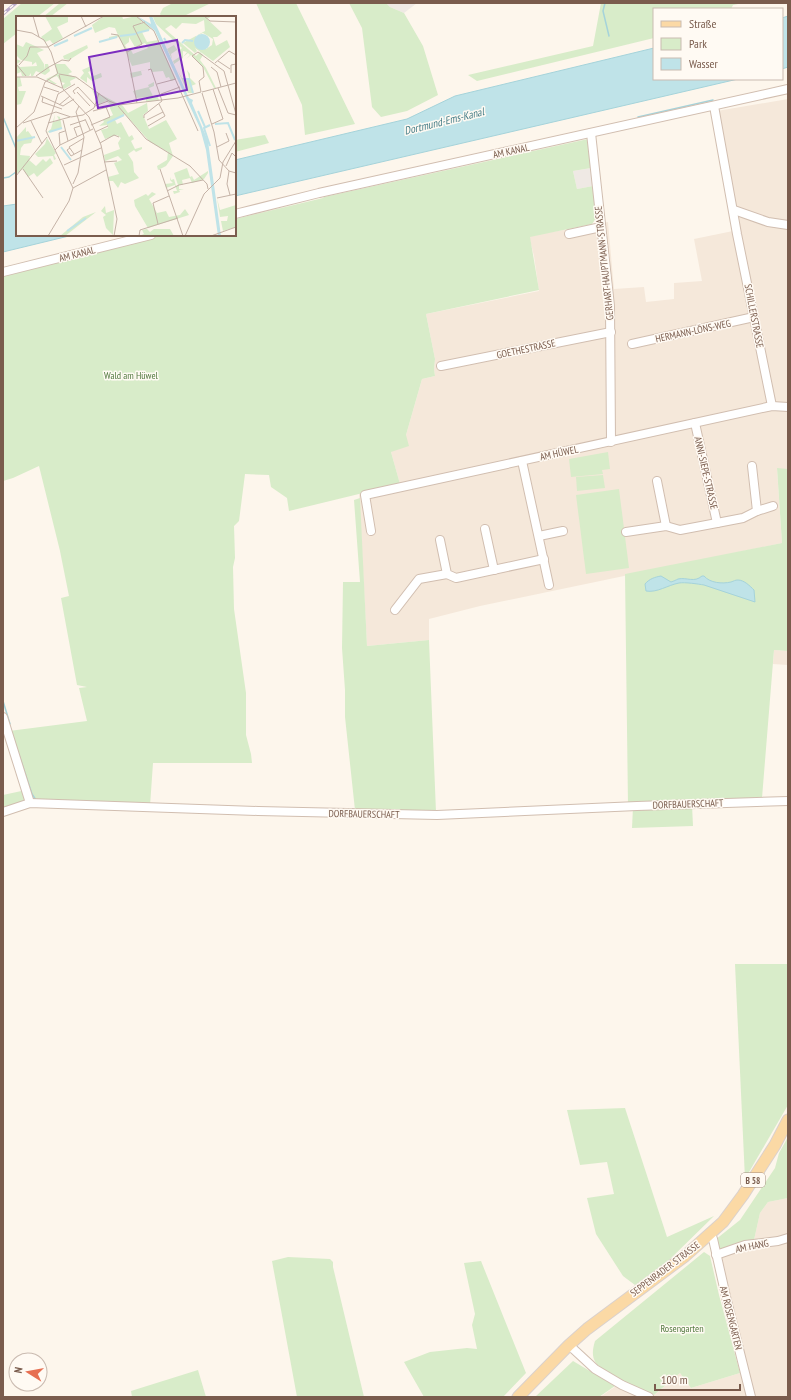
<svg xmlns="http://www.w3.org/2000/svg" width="791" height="1400" viewBox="0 0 791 1400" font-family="'PT Sans Narrow',sans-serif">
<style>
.residential{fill:#f5e8da}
.industrial{fill:#efe9e4}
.green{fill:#d8ecc9}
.water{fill:#bfe3e8;stroke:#a5d3da}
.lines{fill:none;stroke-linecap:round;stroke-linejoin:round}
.stream{stroke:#a5d3da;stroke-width:1.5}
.minor-casing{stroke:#d1beb0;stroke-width:10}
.major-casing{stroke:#dad1cd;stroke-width:13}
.minor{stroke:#fff;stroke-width:8}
.major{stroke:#fbd9a5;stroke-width:11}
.rail-casing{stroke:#b9a8c9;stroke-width:3}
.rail{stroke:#fffaf3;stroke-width:1.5;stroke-dasharray:4.5;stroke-linecap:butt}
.labels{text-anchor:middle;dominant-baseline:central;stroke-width:3;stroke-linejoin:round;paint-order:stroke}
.shield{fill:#fffaf3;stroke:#a28b7f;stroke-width:1}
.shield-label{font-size:9px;font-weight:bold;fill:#7a5c4d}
.street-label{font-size:10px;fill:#7a5c4d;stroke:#fffaf3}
.park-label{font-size:10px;fill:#537a41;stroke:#fffaf3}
.water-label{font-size:11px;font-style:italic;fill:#437c86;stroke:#fffaf3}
.inset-river{fill:none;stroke:#bfe3e8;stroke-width:2}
.inset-road{fill:none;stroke:#c5b3a7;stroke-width:1}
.view{fill:#7b2cbf;fill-opacity:0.15;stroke:#7b2cbf;stroke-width:2}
.inset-edge{fill:none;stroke:#7a5c4d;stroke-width:2}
</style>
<rect width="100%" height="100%" fill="#fdf6ec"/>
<!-- residential -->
<g class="residential">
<polygon points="788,99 788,469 777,469 782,543 480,606 429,619 429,640 367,646 359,493 400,484 391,452 406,435 422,379 435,376 434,369 435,359 426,314 539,291 534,256 529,236 608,222 614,289 644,287 646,302 674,299 674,283 702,281 694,239 733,231 711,112"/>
<polygon points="774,650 788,651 788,665 773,664"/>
<polygon points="788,1198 788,1397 652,1397 680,1373 691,1388 740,1373 711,1253 754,1240 760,1213 768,1202"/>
<polygon points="622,1382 650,1397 600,1397"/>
</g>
<!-- industrial -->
<g class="industrial">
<polygon points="386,3 417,3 404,13 390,7"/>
<polygon points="591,168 593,186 577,189 573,171"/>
</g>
<!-- green -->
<g class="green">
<polygon points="22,3 55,3 37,17 17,17 17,33 3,44 3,19"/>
<polygon points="60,3 68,3 50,17 43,17"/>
<polygon points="173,3 211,3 182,17 162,17 160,14 163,8"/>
<polygon points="256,3 296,3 355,124 305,135 302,105"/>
<polygon points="349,3 386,3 390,7 404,13 423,46 438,95 407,111 381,117 372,107 362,28"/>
<polygon points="601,3 743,3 733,5 731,9 654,9 654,38 477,81 468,75 593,46"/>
<polygon points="265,135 269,143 235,152 235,140"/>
<polygon points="588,139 591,168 573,171 577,189 593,186 597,217 592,224 530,237 539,290 426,314 435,359 434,369 435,376 422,379 406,435 409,446 391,452 400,484 289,511 287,498 271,487 269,475 245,474 239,521 234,526 235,558 233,567 234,609 246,693 246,735 251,754 252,763 153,763 150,806 31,802 9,731 87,721 79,688 87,687 77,685 61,598 69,596 60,551 39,466 13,478 3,481 3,275 162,235 235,235 235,219 323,198 324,197"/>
<polygon points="608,452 610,469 602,470 603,474 571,477 569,459"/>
<polygon points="777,468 788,469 788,651 774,650 762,798 628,805 625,574 782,543"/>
<polygon points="603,475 605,488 577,491 576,477"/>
<polygon points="619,489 629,568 586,574 576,495"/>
<polygon points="360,498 367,646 429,640 436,812 355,810 345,717 345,690 342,648 343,582 360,582 354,500"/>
<polygon points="26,790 30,803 3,811 3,795"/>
<polygon points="692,805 693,826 632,828 633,807"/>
<polygon points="735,964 788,964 788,1105 745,1179"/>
<polygon points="625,1108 667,1237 714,1216 668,1261 635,1285 623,1276 596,1234 587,1198 614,1194 607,1162 580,1165 567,1110"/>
<polygon points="788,1137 788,1198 768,1202 760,1213 754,1240 711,1253 710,1244 740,1220 775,1168 779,1153"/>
<path d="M704,1252L710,1256L719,1295L740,1373L691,1388L680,1373L654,1395C639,1388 605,1376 596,1363C591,1356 593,1348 595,1341Z"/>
<polygon points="288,1257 330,1259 333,1262 333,1267 364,1397 297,1397 272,1261"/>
<polygon points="481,1261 526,1373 503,1397 424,1397 404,1362 430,1352 467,1348 477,1349 472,1325 475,1314 464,1263"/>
<polygon points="573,1361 615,1386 599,1397 535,1397"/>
<polygon points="198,1370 206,1397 132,1397 131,1391"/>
</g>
<!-- water -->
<g class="water">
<polygon points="788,16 788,67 782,69 782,18"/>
<polygon points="654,48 654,79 738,79 235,196 235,160 407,119 455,96"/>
<polygon points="17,204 17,235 73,235 3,252 3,206"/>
<path d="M661,576L671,582C674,581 676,580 678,579C687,577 694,583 702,576H704C710,583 722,584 731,582C734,581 735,580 738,580C744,580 750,586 754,590L755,602L704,585C698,584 685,582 679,583C668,585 657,593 646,591L645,584C649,579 655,577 661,576Z"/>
</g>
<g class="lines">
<!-- stream -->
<g class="stream">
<polyline points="605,3 603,11 609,36"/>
<polyline points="3,117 17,151"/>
<polyline points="638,117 713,100"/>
<polyline points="3,178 9,177 16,172 17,166"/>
<polyline points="3,701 10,724"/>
<polyline points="12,734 32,794 36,800"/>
</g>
<defs>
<g id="minor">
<polyline points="714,106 737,234 772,406"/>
<polyline points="591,133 610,306 611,442"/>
<polyline points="734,210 768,222 788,225"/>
<polyline points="235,214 319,193 788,89"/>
<polyline points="569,234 601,227"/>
<polyline points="3,272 151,235"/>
<polyline points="632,344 754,317"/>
<polyline points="441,366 611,332"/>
<polyline points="695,423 717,523"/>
<polyline points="522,461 549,585"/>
<polyline points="752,466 757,511"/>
<polyline points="657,481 666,526"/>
<polyline points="485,529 494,570"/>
<polyline points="371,531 365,495 772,406 788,407"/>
<polyline points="626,532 666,526 680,530 717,523 743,518 757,511 773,506"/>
<polyline points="539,536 563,531"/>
<polyline points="440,540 447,574 456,578 544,559"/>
<polyline points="395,610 419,579 447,574"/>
<polyline points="3,717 30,803"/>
<polyline points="3,812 30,803 258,811 437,815 637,806 788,801"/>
<polyline points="711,1234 713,1239 727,1301 751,1397"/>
<polyline points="716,1255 745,1245 778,1241 788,1238"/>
<polyline points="569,1345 595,1369 622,1385 649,1397"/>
</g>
<polyline id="major" points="518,1397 569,1345 587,1329 685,1256 723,1222 743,1195 775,1145 788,1120"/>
</defs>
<!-- minor casing -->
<use href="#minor" class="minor-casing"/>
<!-- major casing -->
<use href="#major" class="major-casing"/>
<!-- minor -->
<use href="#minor" class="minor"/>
<!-- major -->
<use href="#major" class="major"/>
<defs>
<polyline id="rail" points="3,14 16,3"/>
</defs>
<!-- rail casing -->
<use href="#rail" class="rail-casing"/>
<!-- rail -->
<use href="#rail" class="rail"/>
</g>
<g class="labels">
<!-- shield labels -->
<rect class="shield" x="741" y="1173" width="24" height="14" rx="3"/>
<g class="shield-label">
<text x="753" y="1180">B 58</text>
</g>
<!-- street labels -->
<g class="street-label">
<text transform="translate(511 151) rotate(-12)">AM KANAL</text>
<text transform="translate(77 254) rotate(-14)">AM KANAL</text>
<text transform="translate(604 263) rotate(-96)">GERHART-HAUPTMANN-STRASSE</text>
<text transform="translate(754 316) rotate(79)">SCHILLERSTRASSE</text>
<text transform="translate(693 331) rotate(-12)">HERMANN-LÖNS-WEG</text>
<text transform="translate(526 349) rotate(-12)">GOETHESTRASSE</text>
<text transform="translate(559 453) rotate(-12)">AM HÜWEL</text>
<text transform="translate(706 473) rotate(77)">ANNI-SIEPE-STRASSE</text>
<text transform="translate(688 804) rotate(-2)">DORFBAUERSCHAFT</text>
<text transform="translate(364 814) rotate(1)">DORFBAUERSCHAFT</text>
<text transform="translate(752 1246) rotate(-11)">AM HANG</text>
<text transform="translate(665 1269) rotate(-37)">SEPPENRADER STRASSE</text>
<text transform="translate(731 1318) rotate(76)">AM ROSENGARTEN</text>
</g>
<!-- park labels -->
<g class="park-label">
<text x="131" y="375">Wald am Hüwel</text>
<text x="682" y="1328">Rosengarten</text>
</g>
<!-- water labels -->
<g class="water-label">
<text transform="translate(444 121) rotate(-14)">Dortmund-Ems-Kanal</text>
</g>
</g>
<!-- overview -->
<g transform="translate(16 16)">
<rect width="220" height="220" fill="#fdf6ec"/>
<path d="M29,0H52V6L41,11L47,22L37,28L34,24L29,26L25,21L36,13ZM88,0H106L107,3L120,0L126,4L125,8L128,5L131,8L135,13L126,16L131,26L142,24L160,63L155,65L153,61L150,62L147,55L136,56L134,53L125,55L126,59L115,62L114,57L134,53V46L116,50L103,21L93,23V21L102,19L99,12L93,11L79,17L76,9ZM113,21L119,31L129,27L132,32L117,38L115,34L112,35L109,29L113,26ZM196,0L191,3L206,17L201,21H197L200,30L211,24L214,31L197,45L179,32L181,35L179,37L167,27L189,15L188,4L180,8L166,7L160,13L155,9L149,13L180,40L184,36L187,39L184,44L190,52L200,72H198L187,51L175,39L170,43L174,39L172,37L167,41L171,36L167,35V42L158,48L157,45L165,40L161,34L155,38L156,43L151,33L158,29L162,35L166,32L140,8L137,1ZM187,17L197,23L196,29L190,33L182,32L180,20ZM10,26L28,34L21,37L28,48V54L29,48H32L34,55L29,59L20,55L17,60H15V57L13,60H6L5,56L0,58V28L7,31ZM1,40L5,44L16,46V49L20,46L21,50L4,51L1,48L5,45L0,43ZM71,29L72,32L53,44L48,43L47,40ZM39,48H49L56,56L52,58L63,63V64L60,62L54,65L55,69L48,73L46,70L49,67L45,66L41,60L33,63L41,68H37L30,63L41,58ZM75,50L77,54L72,56L75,61L85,57L86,61L76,65L71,61V67L64,62L68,57L66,54ZM171,54L174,58V62L180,68L175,70L177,77H172L162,55L166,62H173ZM0,61H4L6,70L2,71L3,75H10L5,88L0,89ZM138,66V70L133,72L137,80L141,79L143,84L130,86V81L120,82L117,75L133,71L132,69ZM76,74L107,90L112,97L131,87L132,95L127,99L133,113L150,104L161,123L153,127L157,140L150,150L142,154L141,150L151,144L152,136L134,126L109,98L99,104L101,108L105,106L113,121L116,119L118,123L115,125L119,133L126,131V133L120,136L118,134L112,138L117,146L118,156L123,162L109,168L105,166L102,172L97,165H93L92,161L103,158L98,147L106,144L102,140L89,145L88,139L104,133L102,127L105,122L101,119L89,123L85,114L92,112L91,109L83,110L88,106L87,104L97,99L93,90L95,89L90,85L83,88ZM39,98L38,106L43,104L41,100L44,101L46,112L30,117L35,113ZM10,111V116L12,115L17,122L15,127L8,128L5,132L4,139L14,140L13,144L20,150L27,143L30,146L34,142L37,147L21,161L18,157L12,161L7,153L0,158V122ZM31,122L40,137L38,139L40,143L38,144L37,140L22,141L19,138L29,128ZM171,152L174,161L176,160L178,164L192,155V157L188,163L176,167L174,162L166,164L167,169H163V173L168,174H163L164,176L158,178L157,175H161L159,169L150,172L149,168L157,167L154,164V161L155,164L158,163L160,170L162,169L158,157ZM136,176L140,178L133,183L141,197L150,195L153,201L164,199L169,193L173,199L132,212L119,190L118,184L130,178L132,180ZM201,182L204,194L220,189V211L207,215L205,205H211L212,200L204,201ZM89,190L90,197L98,194L97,219L90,212L87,201L90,199L85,195ZM80,196L49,220H44L67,201ZM131,213L134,216L138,213H154L158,220H123L128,218L126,214Z" fill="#d8ecc9" fill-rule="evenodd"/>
<path d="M121,0L135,8L133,0H136L173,82L177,84L176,87L192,125L205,220H202L201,213L190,134L184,112L139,15ZM178 26a8 8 0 1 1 16 0a8 8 0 1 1-16 0Z" fill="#bfe3e8"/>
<path class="inset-river" d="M121,17L133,14M58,20L76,12M104,20L120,18M148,22L151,27L157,24M83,26L101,21M166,27L169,24L177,25M38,30L52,24M167,63H173L177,77M182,95L189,111M91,107L108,99M199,108L212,107L219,124M33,116L46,112M0,125L19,121M194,130L188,112L194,109M45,131L55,144M51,215L70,202"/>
<path class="inset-road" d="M17,0L23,21M65,0L70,11M120,0L138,15L182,115M188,0L194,5L220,6M0,14L16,17L28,24L35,36L42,58M95,18L102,19L111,36L121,87M111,36L126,28L117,10L129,6M202,45L214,53M199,47L213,35L220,39M0,48L10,60M3,49L11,40L14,31H32L88,0M195,51L201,56L205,71M215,57V49L220,48M43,58L60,61L93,85L103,89L162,82L185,76M43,59L47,73L73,101L85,129L101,203L98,220M20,60L33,51L46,44L53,45L55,42M0,61H21L46,72M141,68L160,63M28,71L43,76M202,72L212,97L220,99M61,76L74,90M185,76L183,65L188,61L187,51L176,40L182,36L208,55L220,98M186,76L220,67M186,77L198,116L203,144L213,155L220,157M59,78L57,75L62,71L79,89M145,78L164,71M25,80L47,90L58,83M27,81L26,86L46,93M43,89L54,80M79,90L92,85M102,90L130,123L174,150L191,168L192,173M77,95L99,89M128,102V99L146,85L135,53L132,54M69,103L74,114M47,104L52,125M131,104L147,96M15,105L26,128M7,107L40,96L55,101L67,99L78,92L83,77M32,107L54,101M196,108L207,103L197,73M54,109L69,104M75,109L94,101L90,91M132,110L149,100L143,88M0,112L18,96L29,66L41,58M79,116L92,110M61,120L58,112L64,110M84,127L98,119L103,121M44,129L43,117L49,115M201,131L213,125L210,117M54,132L51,134L55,140L66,134M39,134L44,129L77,113M58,138L53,131L68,122M88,146L101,145M48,149L85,132M210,150L216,137L220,141M7,153L27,182M144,153L167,220M213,155L211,168L214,179M0,160L31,121M57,168L62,157L68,121L60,96L63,90M57,172L90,154M151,175L163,169L187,164M201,182L220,178M142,208L137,187L153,180M32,220L53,185L57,172L30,115L42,78L59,68M123,220L124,214L162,202M169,220L188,178L204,162L207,146L220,125M195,220L220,211"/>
<path class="view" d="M161,24L171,74L82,92L73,41Z"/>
<rect width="220" height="220" class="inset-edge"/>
</g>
<!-- border -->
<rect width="791" height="1400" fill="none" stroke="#7a5c4d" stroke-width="8"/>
<!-- legend -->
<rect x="653" y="8" width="130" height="72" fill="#fffaf3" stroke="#cabbb1"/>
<rect x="661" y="21" width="20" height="6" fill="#fbd9a5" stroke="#cabbb1"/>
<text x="689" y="28" font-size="12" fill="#7a5c4d">Straße</text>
<rect x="661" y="38" width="20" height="12" fill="#d8ecc9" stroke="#cabbb1"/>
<text x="689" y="48" font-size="12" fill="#7a5c4d">Park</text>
<rect x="661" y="58" width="20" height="12" fill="#bfe3e8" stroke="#cabbb1"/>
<text x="689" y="68" font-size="12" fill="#7a5c4d">Wasser</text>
<!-- north arrow -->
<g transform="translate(28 1372) rotate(281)"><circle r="19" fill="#fffaf3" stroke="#cabbb1"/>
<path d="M0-3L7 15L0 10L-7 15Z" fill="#e76f51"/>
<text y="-6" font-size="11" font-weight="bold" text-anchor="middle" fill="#7a5c4d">N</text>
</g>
<!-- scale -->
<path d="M655 1384v6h85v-6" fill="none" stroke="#7a5c4d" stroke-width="2"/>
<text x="661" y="1384" font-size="12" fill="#7a5c4d" stroke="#fffaf3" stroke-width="3" paint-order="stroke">100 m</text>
</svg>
